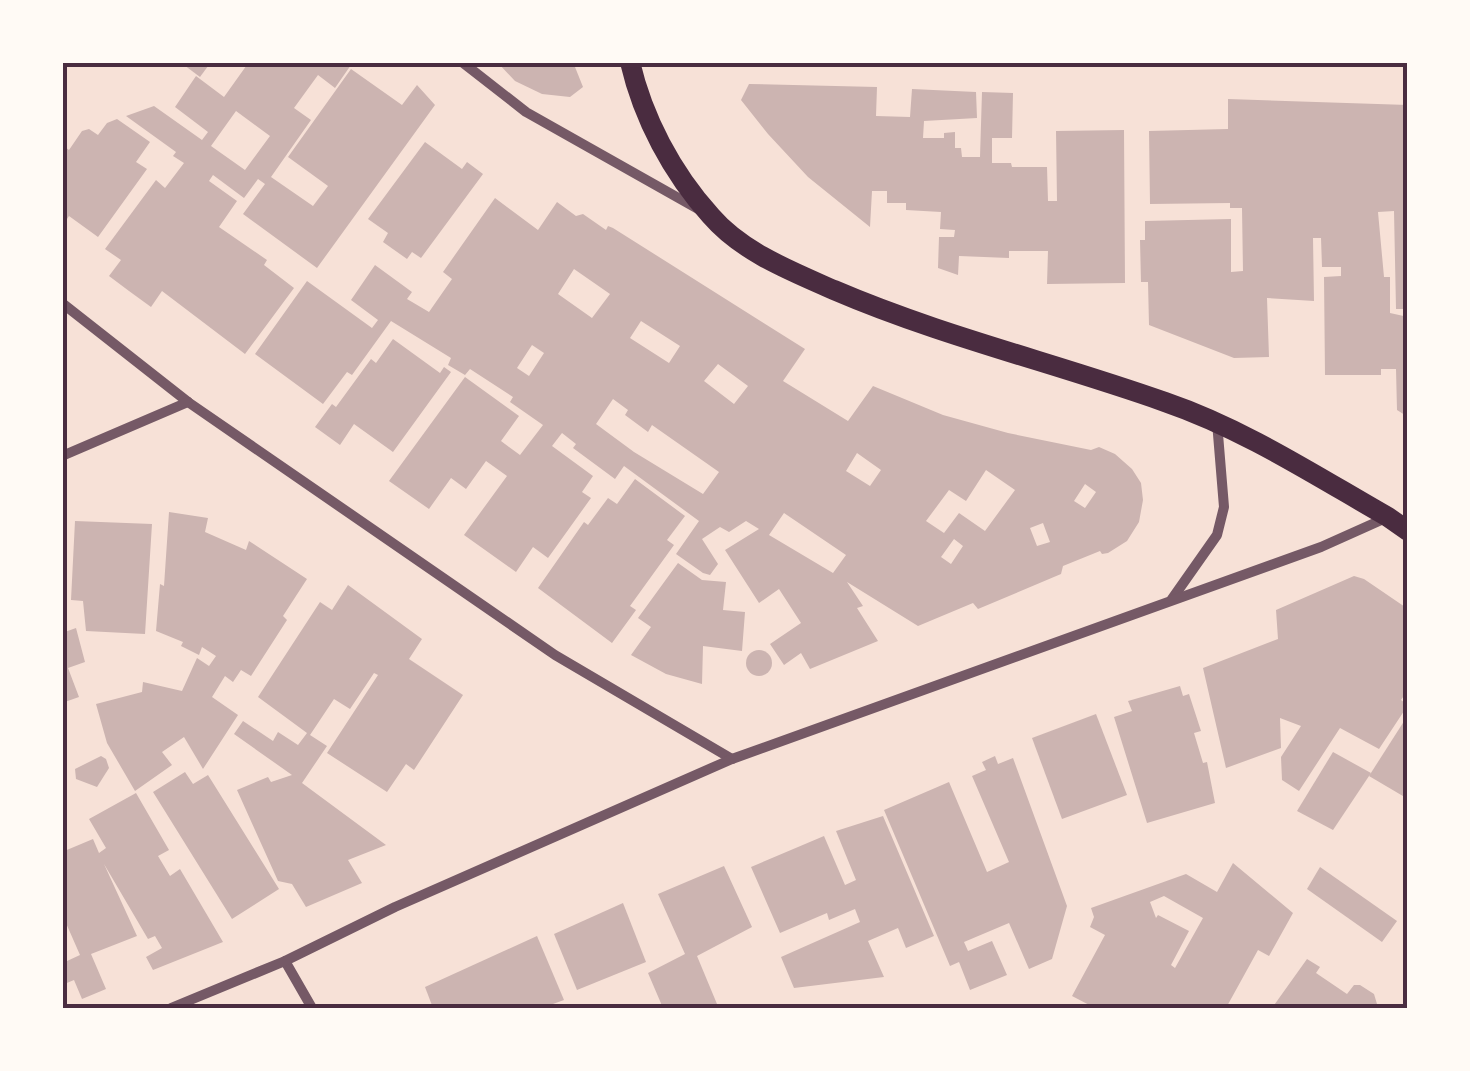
<svg xmlns="http://www.w3.org/2000/svg" width="1470" height="1071" viewBox="0 0 1470 1071" font-family="Helvetica,sans-serif">
<style>
.building{fill:#ccb4b1;fill-rule:evenodd}
.lines{fill:none;stroke-linecap:round;stroke-linejoin:round}
.minor{stroke:#755966;stroke-width:10}
.secondary{stroke:#4a2c40;stroke-width:20}
.neatline{fill:none;stroke:#4a2c40;stroke-width:4}
</style>
<rect width="100%" height="100%" fill="#f7e1d7"/>
<!-- building -->
<g class="building">
<polygon points="180,62 211,62 200,77"/>
<path d="M249,62H353L335,88L318,75L294,108L311,120L271,177L313,206L328,186L288,157L351,69L402,105L417,85L435,105L317,268L243,214L265,184L258,179L244,198L213,175L209,181L237,201L219,227L267,260L264,265L294,288L245,354L162,291L151,307L129,291L109,276L121,260L105,249L156,180L165,188L184,163L173,156L176,152L126,116L154,106L202,140L208,132L175,107L196,76L224,97ZM236,111L270,136L245,170L211,146Z"/>
<polygon points="497,62 573,62 583,87 570,97 542,94 515,81"/>
<polygon points="749,84 877,87 876,116 910,117 912,89 976,92 977,118 924,121 923,138 944,138 944,133 955,132 955,148 961,148 962,157 980,157 982,92 1013,93 1012,138 992,138 992,163 1011,163 1012,167 1047,167 1048,201 1057,201 1056,131 1124,130 1125,283 1047,284 1048,251 1009,251 1009,258 959,256 958,275 938,268 939,237 954,237 955,230 940,229 941,212 906,210 906,203 887,203 887,191 872,191 870,227 808,177 768,134 741,100"/>
<polygon points="1228,99 1408,105 1408,309 1396,309 1394,211 1378,212 1384,277 1390,277 1390,313 1408,317 1408,417 1397,410 1396,369 1381,369 1381,375 1325,375 1324,277 1341,276 1341,267 1322,267 1321,238 1313,238 1314,301 1267,298 1269,357 1234,358 1149,325 1148,282 1141,282 1140,240 1145,240 1145,221 1231,219 1231,272 1243,271 1242,208 1230,208 1230,203 1150,204 1149,131 1228,129"/>
<polygon points="117,119 150,142 136,162 147,169 98,237 69,216 67,219 62,216 62,145 69,150 82,131 89,129 98,135 107,123"/>
<polygon points="425,142 462,169 467,162 483,174 421,258 412,252 407,259 383,242 388,233 368,219"/>
<path d="M495,198L538,230L557,202L576,216L583,214L606,230L608,226L613,228L805,349L783,381L848,421L873,386L943,415L1008,433L1091,450L1099,447L1115,454L1132,469L1141,483L1143,500L1139,522L1127,541L1108,553L1102,554L1100,551L1063,566L1061,574L978,609L973,603L918,626L847,582L863,606L857,608L878,641L810,669L801,653L784,665L770,644L801,623L779,589L759,603L725,550L759,529L746,521L729,532L720,527L702,539L718,564L710,575L703,573L676,554L699,521L624,466L615,479L573,448L576,444L562,433L552,446L593,476L582,492L591,498L548,558L533,547L516,572L464,535L507,476L486,461L466,489L451,478L429,509L389,481L465,377L519,416L501,441L520,455L543,425L510,402L513,397L470,369L465,375L448,365L451,358L391,321L352,375L347,372L323,404L255,354L307,281L372,328L378,320L351,300L375,265L412,292L407,299L429,312L452,279L443,272ZM574,269L610,294L592,318L558,294ZM641,321L680,346L669,363L630,338ZM532,345L544,353L529,376L517,368ZM718,364L748,386L734,404L704,381ZM613,399L628,410L625,415L648,432L652,425L719,472L703,494L634,452L596,424ZM857,453L881,470L870,486L846,471ZM986,470L1015,490L985,531L959,513L944,533L926,521L949,490L966,501ZM1085,484L1096,492L1085,508L1074,501ZM784,513L846,555L833,573L769,535ZM1043,523L1050,542L1037,546L1030,528ZM954,539L963,546L951,564L941,557Z"/>
<polygon points="393,339 440,373 444,367 451,372 393,452 354,424 340,445 315,427 332,404 336,407 371,359 376,363"/>
<polygon points="635,479 685,516 667,540 674,545 630,606 636,610 612,643 538,588 584,522 588,525 608,498 617,504"/>
<polygon points="169,512 208,518 205,532 246,550 249,541 307,579 283,616 287,620 251,676 241,670 233,682 225,676 212,697 238,715 203,769 184,737 162,752 172,765 135,791 107,743 96,704 142,692 143,682 182,691 197,658 209,666 216,656 202,647 199,655 181,646 183,642 156,631 160,584 164,586"/>
<polygon points="75,521 152,524 145,634 86,631 83,601 71,600"/>
<polygon points="678,563 702,580 726,582 723,610 745,612 742,651 703,646 702,684 666,674 631,655 651,627 638,618"/>
<polygon points="1354,576 1364,579 1408,609 1408,690 1401,700 1408,705 1379,749 1340,728 1299,791 1282,780 1281,757 1301,726 1280,718 1281,748 1226,768 1203,668 1278,639 1276,610"/>
<polygon points="348,585 422,639 409,659 463,695 414,770 406,764 387,792 327,753 378,675 374,673 350,709 334,699 310,735 327,746 302,783 386,845 348,860 362,883 306,907 292,884 278,881 237,790 268,777 271,782 292,775 234,734 243,721 273,741 278,732 298,745 307,733 258,697 320,602 332,610"/>
<polygon points="76,628 85,662 68,668 79,697 62,703 62,633"/>
<circle cx="759" cy="663" r="13"/>
<polygon points="1180,686 1183,696 1189,694 1201,731 1194,733 1203,763 1207,762 1215,803 1147,823 1114,717 1132,711 1128,701"/>
<polygon points="1096,714 1127,795 1062,819 1032,738"/>
<polygon points="1408,715 1408,799 1369,776"/>
<polygon points="1333,752 1371,773 1333,830 1297,811"/>
<polygon points="101,756 106,759 109,768 97,787 76,779 75,769"/>
<polygon points="995,756 998,764 1013,758 1067,906 1052,959 1029,969 1009,923 964,942 968,951 992,941 1007,975 970,990 959,962 950,966 884,810 949,782 987,872 1009,862 972,776 986,770 982,762"/>
<polygon points="185,772 193,784 208,775 279,889 232,919 153,792"/>
<polygon points="136,793 169,850 158,856 170,876 180,869 223,942 153,970 146,957 162,948 155,936 148,939 104,864 137,936 91,954 106,989 82,999 74,980 62,985 62,951 67,961 80,955 62,914 62,852 93,839 99,853 106,848 89,819"/>
<polygon points="883,816 934,936 906,948 898,928 868,941 884,977 794,988 781,957 860,922 855,909 829,920 827,913 780,933 751,867 824,836 845,885 856,880 836,831"/>
<path d="M1233,863L1293,913L1269,956L1258,950L1226,1008H1095L1072,996L1105,935L1090,927L1094,917L1091,908L1186,874L1217,892ZM1164,896L1203,918L1175,968L1171,965L1189,931L1158,915L1156,918L1150,902Z"/>
<polygon points="724,866 752,927 697,956 717,1004 663,1008 648,973 685,954 658,894"/>
<polygon points="1320,867 1397,921 1382,942 1307,889"/>
<polygon points="623,903 646,962 577,990 554,934"/>
<polygon points="537,936 564,1000 542,1008 433,1008 425,987"/>
<polygon points="1307,959 1320,967 1316,973 1344,992 1347,994 1354,985 1360,985 1374,994 1377,1004 1374,1008 1272,1008"/>
</g>
<g class="lines">
<!-- minor -->
<g class="minor">
<polyline points="462,62 526,112 698,209"/>
<polyline points="62,303 188,402 555,655 732,759"/>
<polyline points="62,456 188,402"/>
<polyline points="1172,599 1217,535 1224,507 1217,422"/>
<polyline points="285,961 312,1008"/>
<polyline points="171,1008 285,961 395,907 732,759 1321,547 1388,517"/>
</g>
<!-- secondary -->
<path class="secondary" d="M630,62C643,118 672,173 711,216C742,252 791,271 834,290C941,336 1055,363 1165,402C1244,429 1316,476 1388,517L1408,531"/>
</g>
<!-- border -->
<rect width="1470" height="1071" fill="none" stroke="#fffaf5" stroke-width="130"/>
<rect x="65" y="65" width="1340" height="941" class="neatline"/>
</svg>
